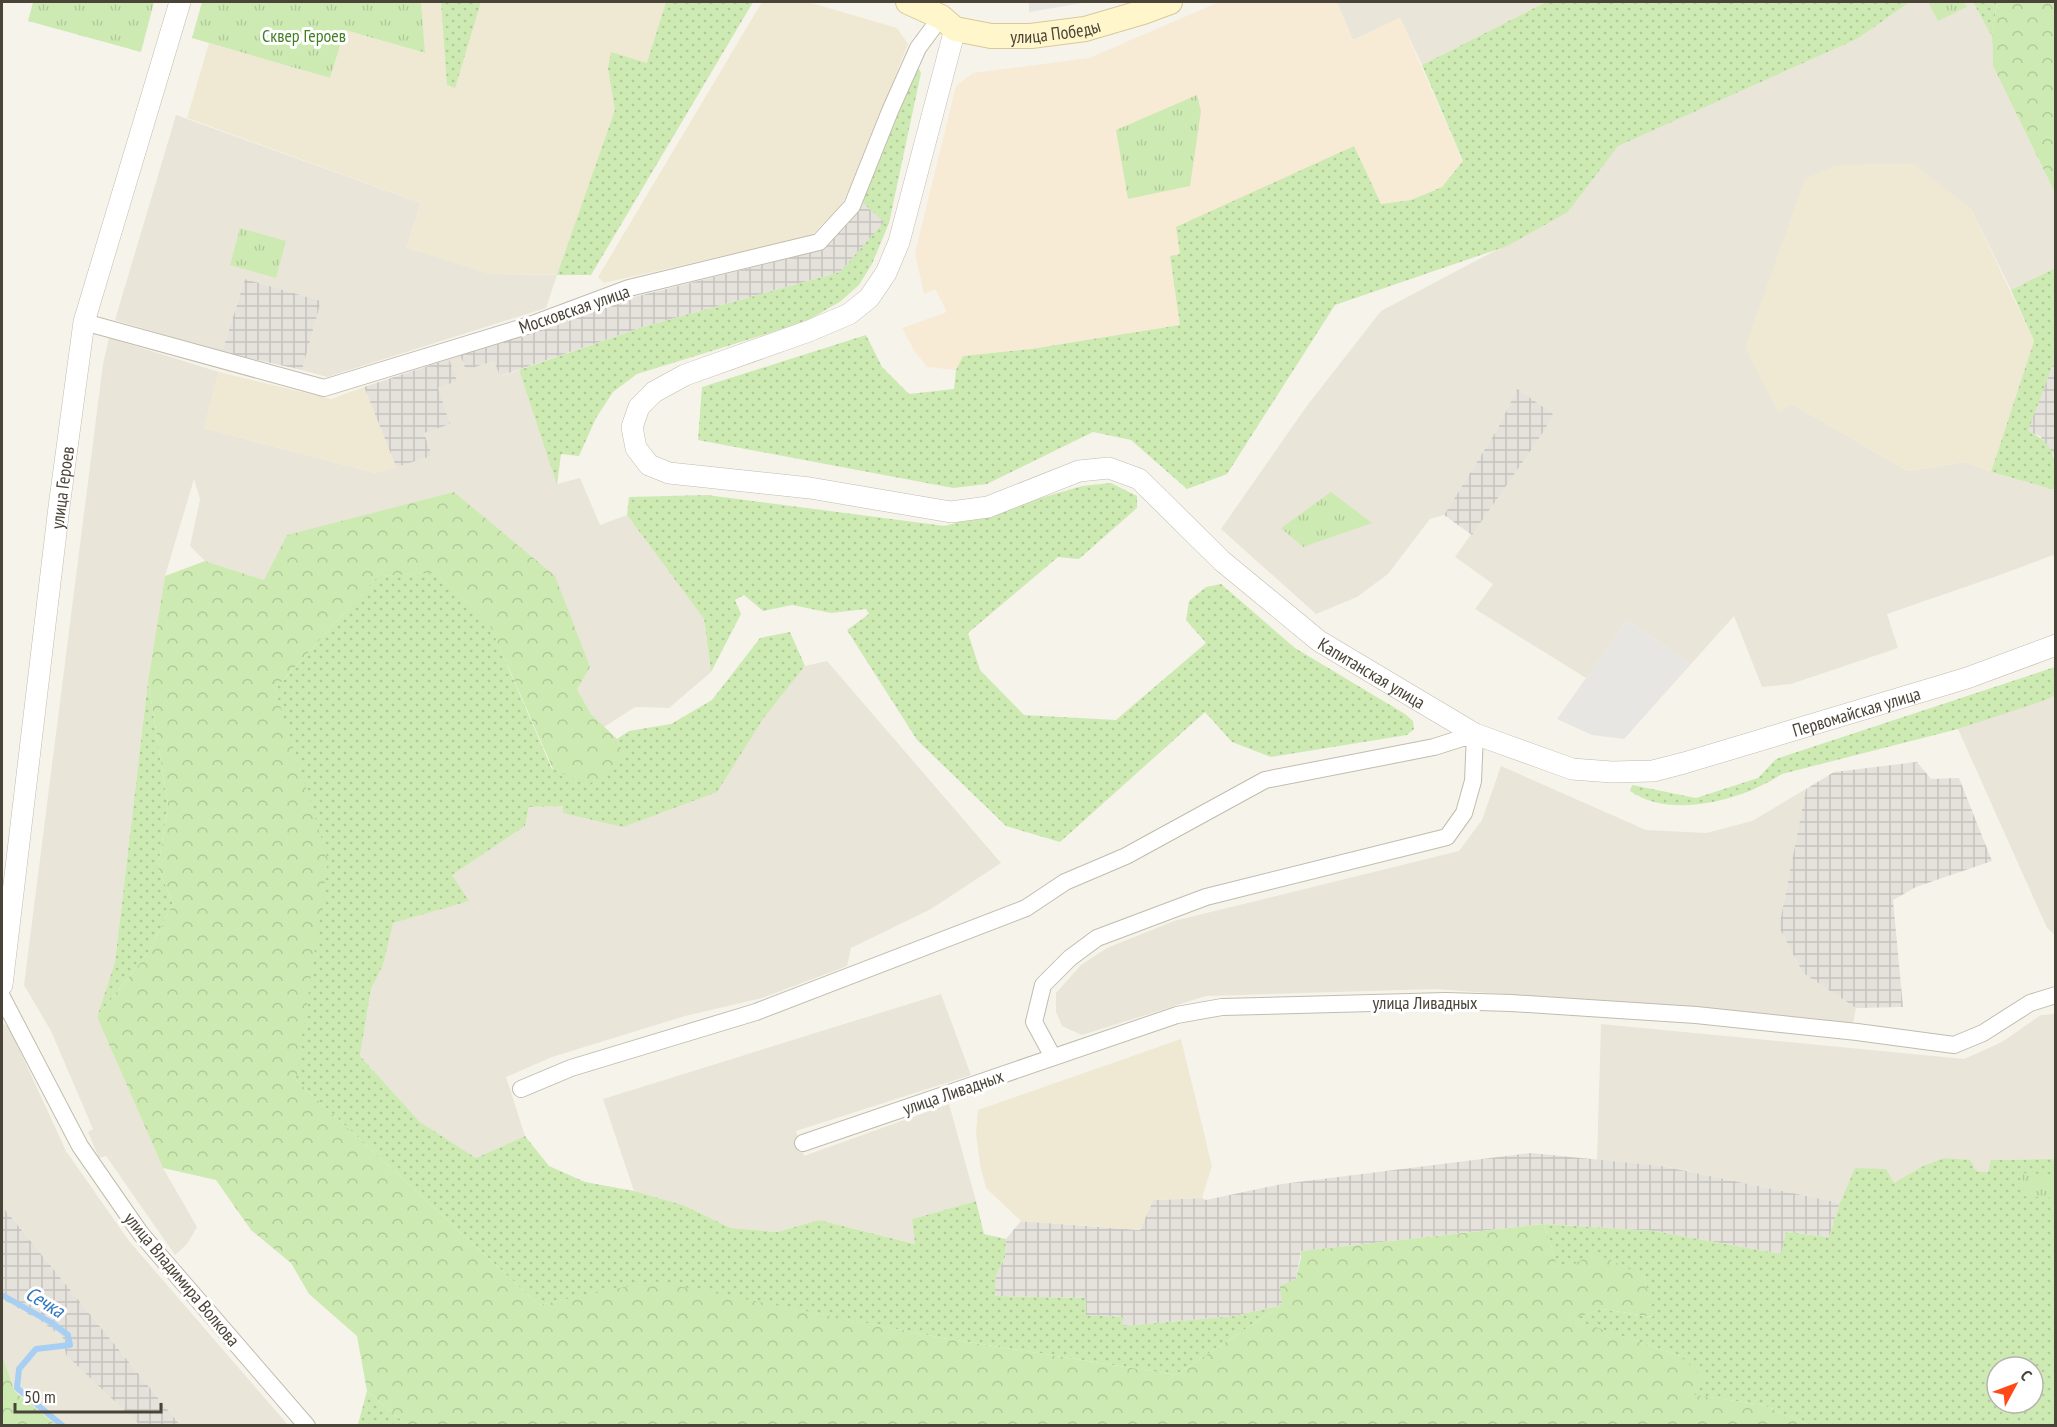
<svg xmlns="http://www.w3.org/2000/svg" width="2057" height="1427" viewBox="0 0 2057 1427" font-family="'PT Sans Narrow',sans-serif">
<style>
.residential{fill:#eae5d9}
.commercial{fill:#f7ebd6}
.industrial{fill:url(#industrial-grid)}
.education{fill:#efe9d4}
.grass{fill:url(#grass-dots);fill-rule:evenodd}
.forest{fill:url(#forest-crowns)}
.park{fill:url(#park-tufts)}
.parking{fill:#e7e6e2}
.lines{fill:none;stroke-linecap:round;stroke-linejoin:round}
.stream{stroke:#a7cff3;stroke-width:6}
.minor-casing{stroke:#c2bcad;stroke-width:18}
.tertiary-casing{stroke:#c2bcad;stroke-width:22}
.secondary-casing{stroke:#d6ca9a;stroke-width:26}
.minor{stroke:#fff;stroke-width:16}
.tertiary{stroke:#fff;stroke-width:21}
.secondary{stroke:#fff6cb;stroke-width:24}
.labels{text-anchor:middle;dominant-baseline:central;stroke-width:6;stroke-linejoin:round;paint-order:stroke}
.street-label{font-size:18px;fill:#4a4438;stroke:#fff}
.park-label{font-size:18px;fill:#447f28;stroke:#fff}
.water-label{font-size:20px;font-style:italic;fill:#2d76bb;stroke:#fff}
</style>
<defs>
<pattern id="industrial-grid" width="8" height="8" patternUnits="userSpaceOnUse" patternTransform="scale(1.5)"><rect width="8" height="8" fill="#e5e2dc"/><path d="M0 4h8M4 0v8" fill="none" stroke="#c6c3be"/></pattern>
<pattern id="grass-dots" width="8" height="8" patternUnits="userSpaceOnUse" patternTransform="scale(1.5)"><rect width="8" height="8" fill="#ceeab3"/><path d="M2 2h.1M6 6h.1" fill="none" stroke="#b2ca9b" stroke-width="1.8" stroke-linecap="round"/></pattern>
<pattern id="forest-crowns" width="20" height="18" patternUnits="userSpaceOnUse" patternTransform="scale(1.5)"><rect width="20" height="18" fill="#ceeab3"/><path d="M2 6a3 3 0 1 1 6 0M12 15a3 3 0 1 1 6 0" fill="none" stroke="#b2ca9b"/></pattern>
<pattern id="park-tufts" width="24" height="20" patternUnits="userSpaceOnUse" patternTransform="scale(1.5)"><rect width="24" height="20" fill="#ceeab3"/><path d="M3 7l-1-3M5 7V3M7 7l1-3M15 17l-1-3M17 17v-4M19 17l1-3" fill="none" stroke="#b2ca9b"/></pattern>
</defs>
<rect width="100%" height="100%" fill="#f6f3eb"/>
<!-- residential -->
<g class="residential">
<polygon points="1337,2 1546,2 1422,65 1400,18 1353,40"/>
<polygon points="1910,2 1973,2 1992,37 1993,66 2055,193 2055,268 2011,290 1971,209 1913,165 1837,165 1792,404 1908,471 1965,462 1991,472 2055,490 2055,560 2053,555 1997,576 1887,614 1898,648 1791,684 1762,687 1734,616 1691,664 1627,620 1586,678 1475,609 1493,584 1455,557 1544,431 1517,389 1498,428 1444,515 1430,519 1388,574 1357,597 1316,614 1221,529 1306,407 1381,311 1568,212 1617,146 1857,39"/>
<polygon points="176,115 421,203 407,247 491,274 557,275 546,308 327,377 302,370 321,301 245,279 222,352 115,320"/>
<polygon points="109,338 219,372 204,428 375,473 432,456 424,433 438,388 456,381 449,359 460,355 466,370 494,361 501,376 519,370 557,484 580,478 600,525 627,515 704,619 711,672 669,708 635,707 604,727 591,714 577,689 264,580 205,561 190,546 200,499 194,479 165,576 148,681 115,962 97,1017 163,1168 197,1227 187,1244 175,1255 106,1156 99,1158 88,1132 93,1129 51,1031 24,985 103,364"/>
<polygon points="827,661 1001,863 931,909 851,948 847,966 762,998 685,1016 552,1057 506,1077 525,1136 476,1158 420,1122 360,1056 371,989 383,965 392,923 468,901 452,875 525,826 529,807 563,806 763,719 805,666"/>
<polygon points="2055,695 2055,935 2047,928 1958,729"/>
<polygon points="1501,766 1646,830 1706,833 1752,821 1806,789 1779,927 1803,973 1856,1008 1853,1023 1623,1003 1436,989 1206,996 1082,1035 1062,1026 1056,1012 1056,993 1081,965 1107,948 1174,921 1459,851 1482,820"/>
<polygon points="941,994 971,1075 796,1131 804,1156 949,1104 976,1201 912,1219 916,1244 819,1220 777,1232 731,1228 683,1205 634,1191 603,1099"/>
<polygon points="2055,1014 2055,1159 1991,1160 1989,1172 1921,1167 1894,1183 1856,1168 1840,1203 1663,1166 1597,1160 1601,1024 1964,1059 2002,1042 2041,1015"/>
<polygon points="2,1023 9,1027 66,1151 129,1241 288,1425 180,1425 2,1206"/>
<polygon points="2,1299 42,1322 63,1338 67,1355 140,1425 56,1425 15,1392 2,1355"/>
</g>
<!-- commercial -->
<polygon class="commercial" points="1219,2 1337,2 1353,40 1400,18 1463,162 1442,187 1411,200 1381,204 1353,146 1180,254 1170,256 1181,325 1031,349 963,356 956,370 927,367 914,350 902,328 947,312 935,289 924,294 915,253 956,86 973,73 1089,58"/>
<!-- industrial -->
<g class="industrial">
<polygon points="862,202 885,222 840,272 646,326 500,376 494,361 466,370 460,355 634,297 818,251"/>
<polygon points="245,279 321,301 302,370 222,352"/>
<polygon points="449,359 457,381 438,388 450,424 424,433 432,456 396,467 364,387"/>
<polygon points="2055,359 2055,457 2040,436 2027,431"/>
<polygon points="1517,389 1553,414 1544,431 1472,535 1444,515 1498,428"/>
<polygon points="1917,762 1931,779 1959,778 1992,861 1916,887 1893,900 1903,1007 1856,1008 1803,973 1779,927 1806,789 1834,772"/>
<polygon points="1531,1153 1662,1166 1840,1203 1829,1237 1786,1232 1782,1254 1654,1231 1544,1224 1301,1251 1296,1279 1282,1305 1235,1316 1123,1326 1122,1317 1085,1315 1086,1298 994,1296 996,1276 1005,1257 1006,1239 1021,1221 1140,1230 1153,1200 1202,1198 1206,1200 1282,1184"/>
<polygon points="2,1206 180,1425 140,1425 66,1355 63,1338 42,1322 2,1299"/>
</g>
<!-- education -->
<g class="education">
<polygon points="421,2 753,2 591,275 491,274 407,248 421,203 187,118 209,43 330,78 345,30 424,53"/>
<polygon points="762,2 808,2 897,28 908,44 857,172 842,204 811,236 604,283 598,277"/>
<polygon points="1913,164 1971,209 2034,341 1991,472 1965,462 1908,471 1792,404 1779,413 1745,348 1805,179 1837,165"/>
<polygon points="219,372 331,399 364,387 396,467 375,473 204,428"/>
<polygon points="1181,1039 1212,1166 1202,1198 1153,1200 1140,1230 1021,1221 986,1188 980,1165 976,1133 978,1110"/>
</g>
<!-- grass -->
<g class="grass">
<polygon points="441,2 481,2 455,88 447,85"/>
<polygon points="666,2 753,2 591,275 557,275 615,110 608,68 611,52 647,63"/>
<polygon points="1546,2 1910,2 1857,39 1618,146 1568,212 1507,246 1335,305 1227,474 1187,489 1131,440 1093,432 987,484 953,488 698,440 702,387 866,335 882,367 909,394 954,389 956,370 963,356 1031,349 1180,325 1170,256 1180,254 1176,227 1354,146 1381,204 1411,200 1442,187 1463,161 1422,65"/>
<polygon points="1973,2 1997,2 1992,37"/>
<polygon points="918,67 921,73 889,223 872,264 859,285 841,301 805,322 637,374 613,392 596,418 579,456 561,454 557,485 519,370 646,326 840,272 884,222 862,202 911,69"/>
<path d="M2055,268V359L2028,431C2057,444 2056,461 2055,490L1991,472L2034,341L2011,290Z"/>
<polygon points="1111,483 1137,496 1137,508 1079,559 1058,557 968,633 980,670 1024,715 1116,720 1206,643 1186,620 1189,601 1206,587 1221,584 1295,648 1405,714 1413,721 1414,729 1407,735 1271,757 1232,742 1205,712 1060,842 1006,826 917,740 847,630 869,614 866,609 831,613 792,605 763,611 744,595 735,600 741,614 711,672 704,619 627,515 629,497 707,495 945,526 1082,486"/>
<polygon points="435,573 488,621 552,769 624,757 617,739 629,731 671,724 712,700 760,638 790,632 805,666 763,719 717,792 623,827 563,813 563,806 529,807 525,826 452,875 469,901 393,923 383,965 371,989 360,1056 420,1122 476,1158 525,1136 549,1166 585,1182 634,1191 683,1205 731,1228 777,1232 819,1220 915,1244 912,1219 976,1201 984,1234 1006,1239 1005,1257 996,1276 995,1296 1086,1298 1086,1315 1122,1317 1123,1326 1235,1316 1282,1305 1176,1375 943,1338 653,1282 539,1305 296,1080 275,689 378,576"/>
<path d="M2055,667V695L2046,700L1958,729L1782,774C1743,800 1672,820 1630,791L1632,785L1696,798L1758,778L1776,759Z"/>
<polygon points="148,681 168,805 158,867 173,904 148,953 97,1017 115,962"/>
<path d="M1944,1158L1970,1160L1976,1171L1988,1172L1991,1160L2055,1159V1425H1809L1763,1405L1689,1394L1680,1356L1571,1319L1602,1309L1652,1317L1644,1276L1559,1272L1544,1224L1654,1231L1781,1254L1786,1232L1829,1237L1840,1203L1855,1168L1886,1169L1894,1183L1921,1167ZM1997,1367H2033V1403H1997Z"/>
<polygon points="367,1391 407,1425 358,1424"/>
</g>
<!-- forest -->
<g class="forest">
<polygon points="1997,2 2055,2 2055,193 1993,66 1992,37"/>
<polygon points="454,492 555,576 590,667 577,689 591,714 617,739 625,757 588,785 553,769 488,621 435,573 378,576 275,689 328,859 296,1080 539,1305 653,1281 943,1338 1176,1375 1282,1305 1280,1286 1296,1279 1301,1257 1301,1251 1544,1224 1559,1272 1595,1253 1644,1276 1653,1317 1602,1309 1572,1319 1680,1356 1703,1377 1690,1394 1763,1405 1809,1425 407,1425 367,1391 357,1336 309,1294 291,1263 251,1230 216,1180 163,1168 97,1017 148,953 173,904 158,867 168,805 148,681 165,576 205,561 264,580 287,535"/>
<polygon points="2,1355 15,1392 56,1425 2,1425"/>
</g>
<!-- park -->
<g class="park">
<polygon points="33,2 154,2 141,52 28,21"/>
<polygon points="202,2 421,2 425,53 345,30 330,78 192,38"/>
<polygon points="1928,2 1964,2 1967,7 1938,21"/>
<polygon points="1197,95 1201,111 1190,186 1128,199 1116,130"/>
<polygon points="240,228 286,241 276,278 230,265"/>
<polygon points="1331,492 1372,523 1303,547 1281,528"/>
<polygon points="2023,1173 2055,1175 2055,1198 2021,1196"/>
</g>
<!-- parking -->
<g class="parking">
<polygon points="1029,2 1088,2 1029,12"/>
<polygon points="1627,620 1691,664 1624,739 1592,735 1557,719"/>
</g>
<g class="lines">
<!-- stream -->
<polyline class="stream" points="2,1295 52,1323 68,1335 70,1345 36,1349 19,1369 17,1388 63,1426"/>
<defs>
<g id="minor">
<polyline points="84,322 324,388 530,325 629,288 819,242 852,206 890,111 918,48 941,17"/>
<polyline points="2,997 80,1146 141,1234 307,1426"/>
<polyline points="521,1089 571,1068 756,1012 1026,908 1065,882 1126,856 1265,780 1434,747 1475,734 1473,781 1464,813 1447,837 1206,897 1097,938 1070,958 1043,985 1034,1022 1053,1057"/>
<polyline points="803,1143 1177,1015 1222,1007 1446,1001 1511,1003 1696,1015 1857,1032 1954,1045 1983,1033 2030,1003 2056,995"/>
</g>
<g id="tertiary">
<path id="s1" d="M955,29L899,242L886,273L869,298L849,314L809,331L685,375L654,392L639,407L632,427L636,448L649,465L669,473L810,488L951,512L988,507L1079,471L1109,468L1139,479L1222,561L1319,641L1475,734L1572,769L1612,772L1653,771L1684,763L1967,678L2056,645"/>
<path id="s2" d="M2,985L59,507L84,322L180,2"/>
</g>
<g id="secondary">
<path id="s3" d="M908,2L941,17L955,29L991,36H1031L1085,29L1143,12L1170,2"/>
</g>
</defs>
<!-- minor casing -->
<use href="#minor" class="minor-casing"/>
<!-- tertiary casing -->
<use href="#tertiary" class="tertiary-casing"/>
<!-- secondary casing -->
<use href="#secondary" class="secondary-casing"/>
<!-- minor -->
<use href="#minor" class="minor"/>
<!-- tertiary -->
<use href="#tertiary" class="tertiary"/>
<!-- secondary -->
<use href="#secondary" class="secondary"/>
</g>
<g class="labels">
<!-- street labels -->
<g class="street-label">
<text stroke="none"><textPath href="#s3" startOffset="156">улица Победы</textPath></text>
<text transform="translate(574 309) rotate(-19)">Московская улица</text>
<text stroke="none"><textPath href="#s2" startOffset="501">улица Героев</textPath></text>
<text stroke="none"><textPath href="#s1" startOffset="1413">Капитанская улица</textPath></text>
<text stroke="none"><textPath href="#s1" startOffset="1929">Первомайская улица</textPath></text>
<text x="1425" y="1002">улица Ливадных</text>
<text transform="translate(953 1092) rotate(-19)">улица Ливадных</text>
<text transform="translate(182 1279) rotate(50)">улица Владимира Волкова</text>
</g>
<!-- park labels -->
<g class="park-label">
<text x="304" y="35">Сквер Героев</text>
</g>
<!-- water labels -->
<g class="water-label">
<text transform="translate(45 1302) rotate(31)">Сечка</text>
</g>
</g>
<!-- border -->
<rect width="2057" height="1427" fill="none" stroke="#4a4438" stroke-width="6"/>
<!-- north arrow -->
<g transform="translate(2015 1385) rotate(49)"><circle r="28" fill="#ffffff" stroke="#b7b4af" stroke-width="1.5"/>
<path d="M0-4.5L10 22L0 15L-10 22Z" fill="#ff4918"/>
<text y="-9" font-size="16" font-weight="bold" text-anchor="middle" fill="#4a4438">С</text>
</g>
<!-- scale -->
<path d="M15 1403v9h146v-9" fill="none" stroke="#4a4438" stroke-width="3"/>
<text x="24" y="1403" font-size="18" fill="#4a4438" stroke="#ffffff" stroke-width="4.5" paint-order="stroke">50 m</text>
</svg>
